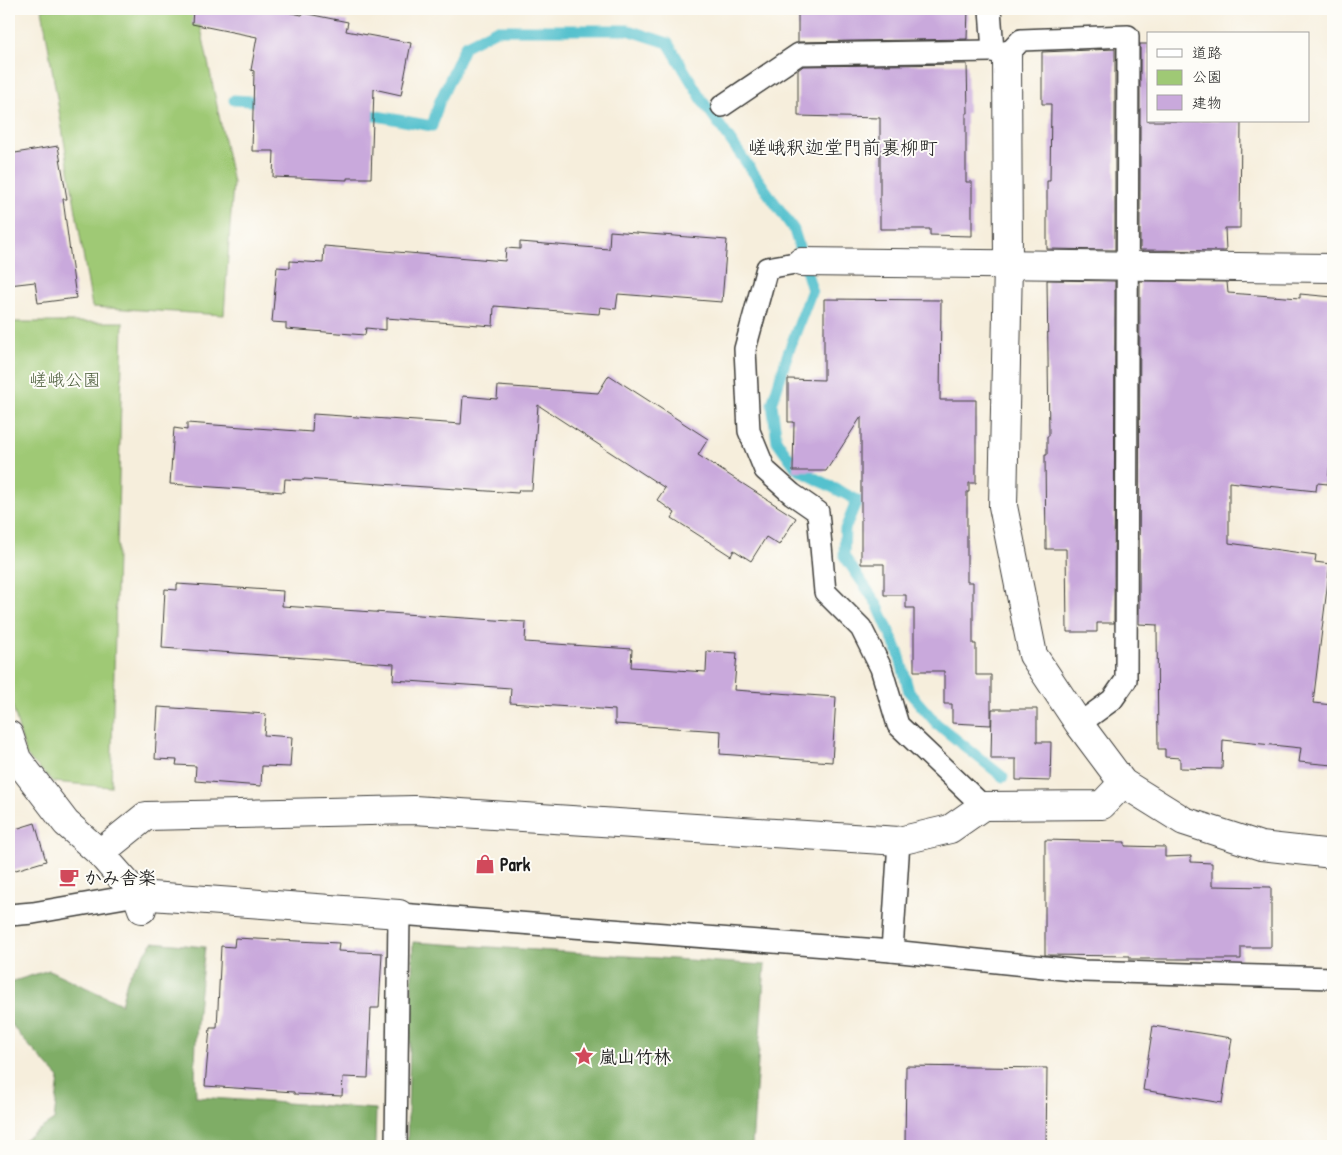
<svg xmlns="http://www.w3.org/2000/svg" width="1342" height="1155" viewBox="0 0 1342 1155" font-family="'Patrick Hand','Klee One',sans-serif">
<style>
.green{fill:#9fc975;stroke:#5e7248}
.forest{fill:#7fad66;stroke:#4e6441}
.lines{fill:none;stroke-linecap:round;stroke-linejoin:round}
.stream{stroke:#55c1ce;stroke-width:11}
.building{fill:#c9a9dc}
.service-casing{stroke:#3d3c39;stroke-width:24}
.minor-casing{stroke:#3d3c39;stroke-width:30}
.service{stroke:#fff;stroke-width:21}
.minor{stroke:#fff;stroke-width:28}
.labels{text-anchor:middle;dominant-baseline:central;stroke-width:4;stroke-linejoin:round;paint-order:stroke}
.park-label{font-size:18px;fill:#506140;stroke:#fdfcf7}
.poi-label{font-size:18px;font-weight:bold;fill:#1c1c1c;stroke:#fdfcf7;text-anchor:start}
.neighbourhood-label{font-size:19px;fill:#1c1c1c;stroke:#fdfcf7}
</style>
<rect width="100%" height="100%" fill="#fdfcf7"/>
<filter id="ink" filterUnits="userSpaceOnUse"><feTurbulence type="fractalNoise" baseFrequency=".02" numOctaves="2"/><feDisplacementMap in="SourceGraphic" scale="10" xChannelSelector="R" yChannelSelector="G"/><feConvolveMatrix kernelMatrix="1 2 1 2 8 2 1 2 1" color-interpolation-filters="sRGB"/></filter>
<filter id="wash" filterUnits="userSpaceOnUse"><feTurbulence type="fractalNoise" baseFrequency=".0096" numOctaves="4" result="noise"/><feDisplacementMap in="SourceGraphic" scale="20" xChannelSelector="R" yChannelSelector="G"/><feGaussianBlur stdDeviation="1.12" result="paint"/><feColorMatrix in="noise" values="0 0 0 0 0 0 0 0 0 0 0 0 0 0 0 0 0 1.4 0 .05"/><feComposite in="paint" operator="in"/></filter>
<g filter="url(#wash)">
<rect width="100%" height="100%" fill="#f6eedc"/>
<!-- green -->
<g class="green">
<polygon points="42,9 197,9 233,183 224,315 92,307"/>
<polygon points="9,322 123,322 111,787 53,782 26,755 9,693"/>
</g>
<!-- forest -->
<g class="forest">
<path d="M153,942L205,947C199,997 193,1047 196,1097L376,1109L375,1146H14L54,1120L59,1078L22,1038L9,1021V987L14,981L49,970L121,1004L128,977Z"/>
<polygon points="413,942 765,965 752,1146 407,1146"/>
</g>
<g class="lines">
<!-- stream -->
<g class="stream">
<polyline points="234,100 267,102"/>
<polyline points="360,113 432,126 439,103 465,46 496,30 628,30 668,43 704,103 794,230 812,290 788,353 772,404 777,441 797,469 857,500 845,529 844,556 877,604 899,654 909,692 937,724 1003,777"/>
</g>
</g>
<g id="blocks">
<!-- building -->
<g class="building">
<polygon points="193,9 271,9 302,15 303,13 348,22 346,31 411,43 401,95 374,89 371,178 347,178 347,180 273,177 274,151 252,151 254,71 251,70 257,37 192,24"/>
<polygon points="798,9 968,9 967,39 798,42"/>
<polygon points="1140,44 1148,44 1148,121 1241,121 1240,228 1225,228 1226,251 1140,250"/>
<polygon points="1115,49 1115,250 1047,249 1047,181 1050,181 1051,104 1042,104 1042,52"/>
<polygon points="967,64 968,113 966,113 966,182 972,182 972,236 930,235 930,229 880,229 880,118 798,116 798,70 803,66"/>
<polygon points="58,146 67,199 63,199 76,298 38,303 35,282 9,285 9,154"/>
<polygon points="610,231 727,240 722,302 618,294 616,309 600,307 599,314 494,306 493,326 386,318 386,330 366,328 365,335 286,329 286,323 272,322 277,267 290,268 290,261 323,263 324,246 505,261 506,248 520,249 520,242 609,249"/>
<polygon points="1047,280 1115,281 1114,623 1097,623 1097,632 1067,632 1066,549 1046,549 1045,455 1047,455 1047,436 1049,436"/>
<polygon points="1140,281 1227,282 1228,293 1300,298 1300,294 1333,297 1333,461 1330,461 1328,484 1317,483 1316,491 1229,482 1229,543 1316,555 1315,562 1330,564 1313,703 1333,705 1333,765 1299,762 1301,748 1223,740 1222,769 1180,768 1180,758 1165,757 1165,749 1158,749 1157,625 1139,624"/>
<polygon points="824,299 941,300 940,400 976,400 976,483 969,483 969,492 967,492 967,582 973,582 973,644 976,644 976,675 991,675 991,725 952,723 952,704 944,704 944,671 914,671 914,608 906,608 906,595 884,595 884,564 861,564 861,417 826,471 793,471 794,422 788,422 788,379 824,380"/>
<polygon points="609,375 708,439 698,455 796,518 779,545 766,537 751,561 734,550 731,556 672,518 675,513 657,500 665,488 538,405 532,490 519,490 518,493 304,479 304,480 285,479 284,492 170,484 174,428 187,430 187,423 312,432 313,414 461,424 463,396 497,399 498,386 598,393"/>
<polygon points="177,584 283,591 282,606 526,622 525,642 632,649 631,667 706,672 707,651 737,653 734,690 836,697 832,762 720,754 721,731 615,724 615,710 510,703 511,688 393,680 394,664 162,648 165,589 177,590"/>
<polygon points="158,707 266,714 264,735 292,737 290,767 262,766 261,786 195,781 196,766 176,765 177,760 155,759"/>
<polygon points="992,709 1037,709 1037,742 1051,742 1050,781 1016,780 1016,759 991,759"/>
<polygon points="35,823 46,861 9,872 9,831"/>
<polygon points="1045,840 1125,842 1125,846 1165,847 1165,857 1191,856 1191,862 1212,863 1212,886 1271,887 1271,947 1241,947 1241,959 1130,959 1130,956 1045,955"/>
<polygon points="235,938 339,943 338,951 382,953 379,1008 371,1008 368,1078 343,1077 342,1096 294,1094 294,1092 205,1086 210,1028 217,1028 221,946 234,947"/>
<polygon points="1153,1026 1232,1038 1222,1103 1143,1090"/>
<polygon points="906,1066 1047,1068 1046,1146 905,1146"/>
</g>
</g>
</g>
<g filter="url(#ink)">
<use href="#blocks" fill-opacity="0" stroke="#3d3c39" stroke-width="1"/>
<g class="lines">
<defs>
<g id="service">
<polyline points="990,9 993,51 1007,55 1021,40 1128,36 1126,680 1112,700 1079,724"/>
<polyline points="722,106 799,54 993,51"/>
<polyline points="801,262 767,268 745,349 749,431 765,470 792,494 818,512 825,592 861,628 881,668 898,725 983,806"/>
<polyline points="9,915 33,913 137,895"/>
<polyline points="892,951 899,841"/>
<polyline points="396,1146 399,914 892,951 1082,971 1333,978"/>
</g>
<g id="minor">
<polyline points="1007,55 1008,264 1003,506 1033,655 1079,724 1123,783 1184,821 1261,846 1333,854"/>
<polyline points="801,262 1333,268"/>
<polyline points="9,735 17,759 66,823 100,853"/>
<polyline points="137,895 399,914"/>
<polyline points="142,909 137,895 100,853 146,816 414,810 899,841 950,829 983,806 1102,805 1123,783"/>
</g>
</defs>
<!-- service casing -->
<use href="#service" class="service-casing"/>
<!-- minor casing -->
<use href="#minor" class="minor-casing"/>
<!-- service -->
<use href="#service" class="service"/>
<!-- minor -->
<use href="#minor" class="minor"/>
</g>
</g>
<!-- icons -->
<defs>
<symbol id="shop-bare" viewBox="-9 -9 18 18"><path d="M-5-2.5h2.3a2.7 3.5 0 0 1 5.4 0H5L5.5 6h-11ZM-1.5-2.5h3a1.5 2.3 0 0 0-3 0Z" fill="#d1495b" stroke="#fdfcf7" stroke-width="2.5" paint-order="stroke"/></symbol>
<symbol id="cafe-bare" viewBox="-9 -9 18 18"><path d="M-5.5-4.5H6V0H3Q3 3.5 0 3.5H-2.5Q-5.5 3.5-5.5 0ZM3-3.2v2h1.7v-2ZM-6 4.5H4V6H-6Z" fill="#d1495b" stroke="#fdfcf7" stroke-width="2.5" paint-order="stroke"/></symbol>
<symbol id="sight-bare" viewBox="-9 -9 18 18"><path d="M0-6L1.8-2.2L6-1.7L2.9 1.2L3.7 5.4L0 3.3L-3.7 5.4L-2.9 1.2L-6-1.7L-1.8-2.2Z" fill="#d1495b" stroke="#fdfcf7" stroke-width="2.5" paint-order="stroke"/></symbol>
</defs>
<g fill-rule="evenodd">
<use href="#shop-bare" x="471" y="850" width="28" height="28"/>
<use href="#cafe-bare" x="55" y="863" width="28" height="28"/>
<use href="#sight-bare" x="570" y="1042" width="28" height="28"/>
</g>
<g class="labels">
<!-- park labels -->
<g class="park-label">
<text x="65" y="379">嵯峨公園</text>
</g>
<!-- poi labels -->
<g class="poi-label">
<text x="500" y="864">Park</text>
<text x="84" y="877">かみ舎楽</text>
<text x="599" y="1056">嵐山竹林</text>
</g>
<!-- neighbourhood labels -->
<g class="neighbourhood-label">
<text x="843" y="147">嵯峨釈迦堂門前裏柳町</text>
</g>
</g>
<!-- margin -->
<rect width="1342" height="1155" fill="none" stroke="#fdfcf7" stroke-width="30"/>
<!-- legend -->
<rect x="1147" y="32" width="162" height="90" fill="#fdfcf7" stroke="#a3a29f"/>
<rect x="1157" y="49" width="25" height="8" fill="#ffffff" stroke="#a3a29f"/>
<text x="1192" y="58" font-size="15" fill="#1c1c1c">道路</text>
<rect x="1157" y="70" width="25" height="15" fill="#9fc975" stroke="#a3a29f"/>
<text x="1192" y="82" font-size="15" fill="#1c1c1c">公園</text>
<rect x="1157" y="95" width="25" height="15" fill="#c9a9dc" stroke="#a3a29f"/>
<text x="1192" y="108" font-size="15" fill="#1c1c1c">建物</text>
</svg>
